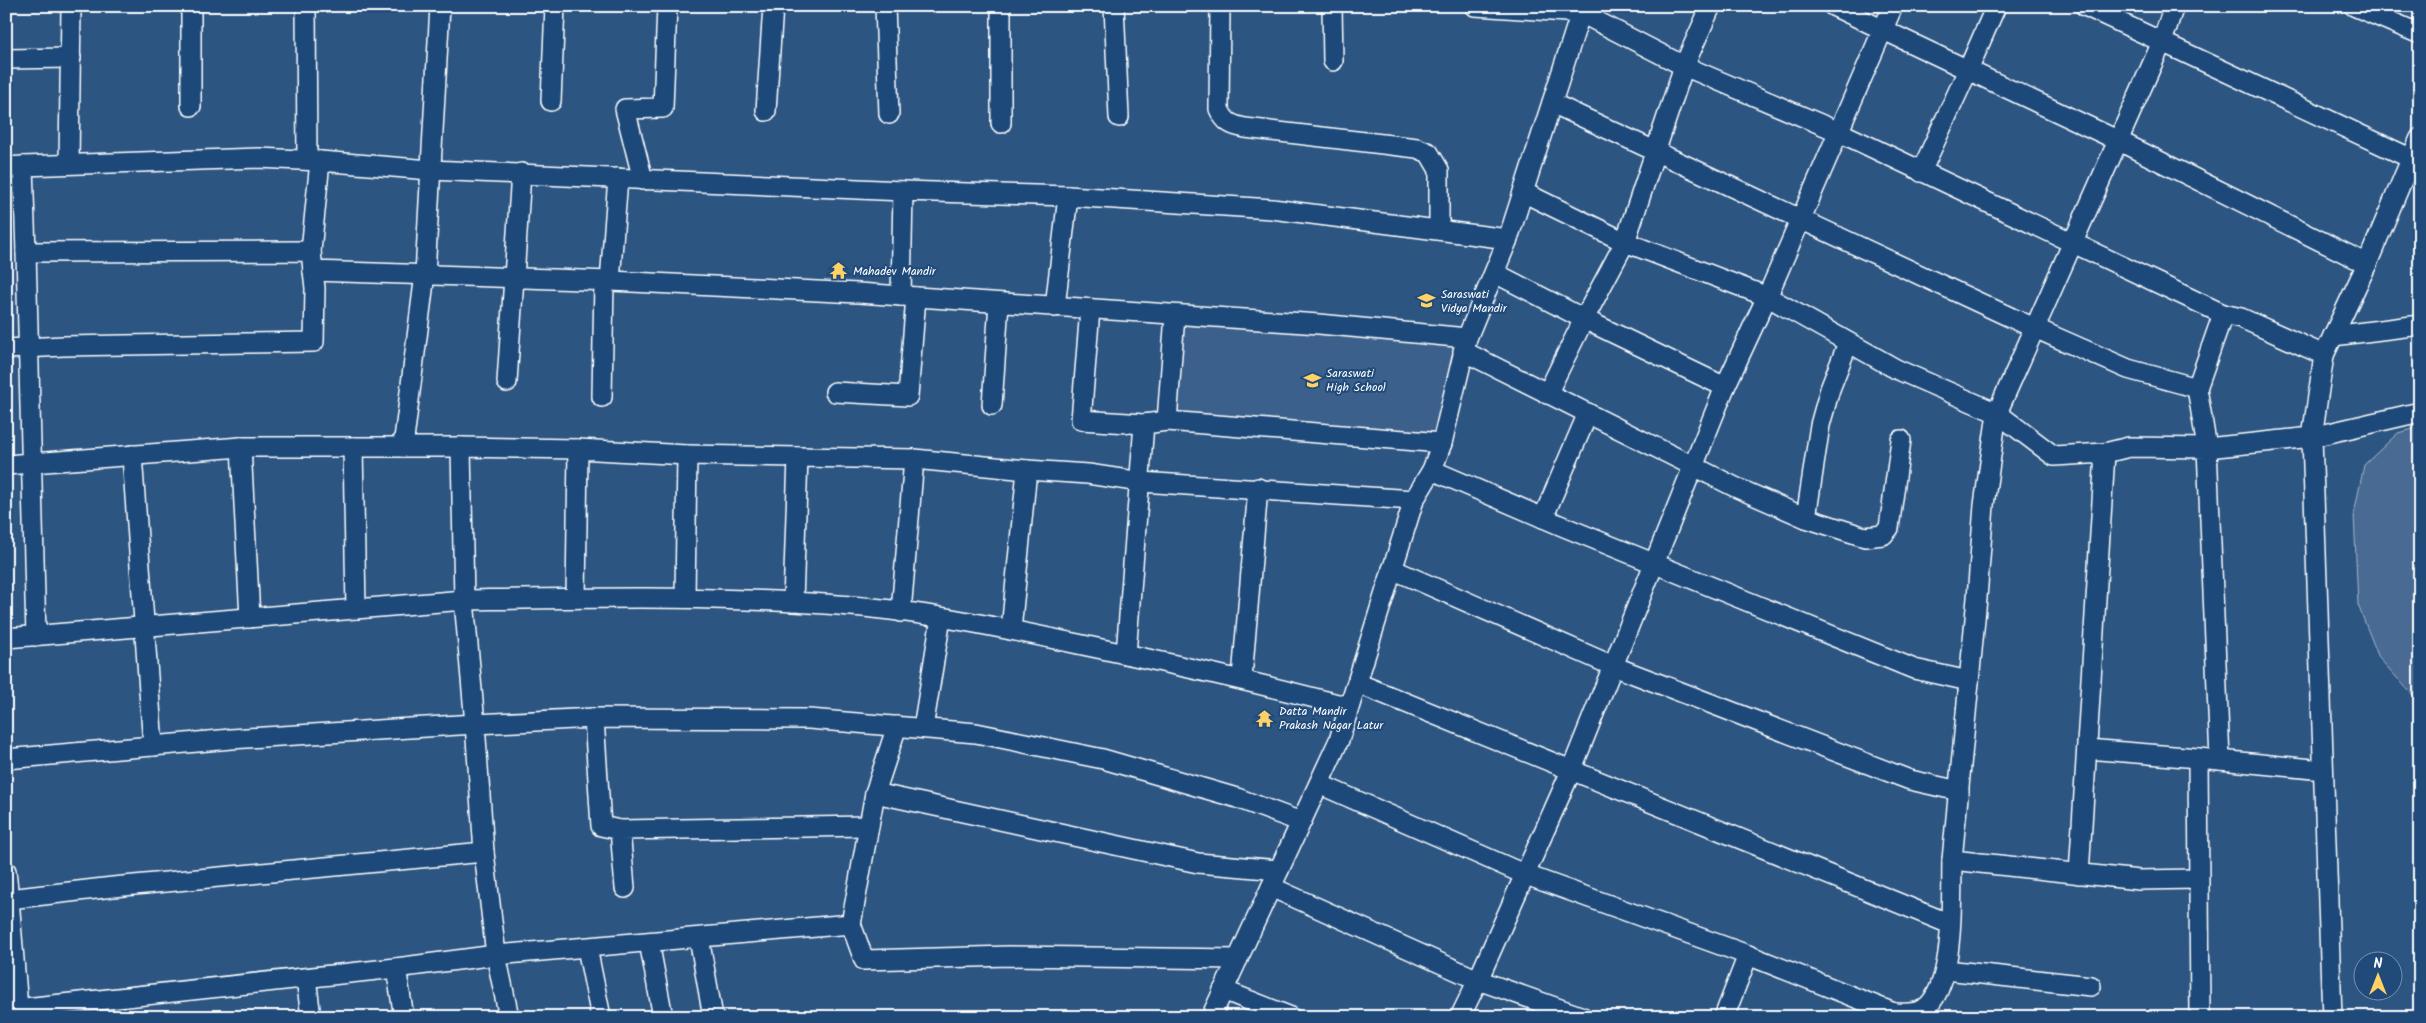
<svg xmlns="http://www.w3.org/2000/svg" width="2426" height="1023" viewBox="0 0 2426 1023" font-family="Kalam,sans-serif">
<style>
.built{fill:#3b618b}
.green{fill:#486b92;stroke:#a4b5c8}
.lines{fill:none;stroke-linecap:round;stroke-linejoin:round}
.minor-casing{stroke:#fff;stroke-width:22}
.minor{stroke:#1f4a7a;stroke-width:19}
.labels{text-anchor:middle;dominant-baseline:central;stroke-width:4;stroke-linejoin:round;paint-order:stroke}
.poi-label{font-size:12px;fill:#fff;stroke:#1f4a7a;text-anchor:start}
</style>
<rect width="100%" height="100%" fill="#2c5582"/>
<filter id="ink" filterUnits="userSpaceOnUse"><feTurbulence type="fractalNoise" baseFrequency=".02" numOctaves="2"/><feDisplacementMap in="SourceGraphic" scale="10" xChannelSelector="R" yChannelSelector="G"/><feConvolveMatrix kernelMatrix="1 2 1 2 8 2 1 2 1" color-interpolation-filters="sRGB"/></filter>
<g filter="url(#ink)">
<!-- built -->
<polygon class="built" points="1175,315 1467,338 1433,443 1167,421"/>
<!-- green -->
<polygon class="green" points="2420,427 2420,703 2379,658 2358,605 2354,514 2364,465 2398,433"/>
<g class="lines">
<defs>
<g id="minor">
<polyline points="191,6 191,106"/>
<polyline points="306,6 307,160"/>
<polyline points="885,6 889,114"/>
<polyline points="1001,6 1001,123"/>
<polyline points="1114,6 1119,117"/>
<path d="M1220,6L1219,109C1225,122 1230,125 1245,128L1417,148L1429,153L1439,170V230"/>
<polyline points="1332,6 1333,61"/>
<polyline points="1475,6 1581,13 1684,66 1711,6"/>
<polyline points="1833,6 1968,70 1921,172"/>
<polyline points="1893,6 1771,288 1725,387 1613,666 1910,780 1959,791"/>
<polyline points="1996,6 1968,70 2117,140 2367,264 2324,355"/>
<polyline points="2174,6 2162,42 2410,158"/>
<polyline points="2354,6 2420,34"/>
<polyline points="6,59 71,58"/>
<polyline points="551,101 555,6"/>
<polyline points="1552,103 2012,318 2128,369 2197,388 2207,448 2312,437 2324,355 2241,318 2223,314"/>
<polyline points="766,111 773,6"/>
<polyline points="69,164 71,6"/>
<polyline points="23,166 259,158 320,161"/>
<polyline points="6,167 23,166 26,252"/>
<polyline points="643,180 625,109 663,108 667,6"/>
<polyline points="1523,192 1625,242 1684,66 1839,132 2223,314 2197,388"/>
<polyline points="311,251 320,161 430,170 903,191"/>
<polyline points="2367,264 2420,138"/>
<polyline points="1495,273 1584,319 1547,394"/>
<polyline points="610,281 618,178"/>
<polyline points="901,296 903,191 1068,196"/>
<polyline points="1055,307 1068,196 1272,209 1508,239"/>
<polyline points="1090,309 1081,420 1144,424"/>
<polyline points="2333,336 2420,325"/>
<polyline points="6,349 63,346 314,342 315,288 313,271"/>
<polyline points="1463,351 1735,487 1806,518 1820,425 1830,389 1848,343"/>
<polyline points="507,382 521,173"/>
<polyline points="1725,387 1584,319 1625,242 1768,297 1896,369 1997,413 1984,505 1977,598 1952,860 2139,880 2197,879"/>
<polyline points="835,392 908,396 916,297"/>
<polyline points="602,397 604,281"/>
<polyline points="992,405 999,303"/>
<polyline points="1167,421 1442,443"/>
<polyline points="403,447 425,274 440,6"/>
<path d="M578,449L461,447L464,600C593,598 723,595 851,606C927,612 1003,628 1078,644C1169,663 1259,683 1349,707"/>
<polyline points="2105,453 2129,447 2207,448 2220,760 2198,758 2200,1017"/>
<polyline points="132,455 153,746"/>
<polyline points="6,465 241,447"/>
<polyline points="1432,470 1562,526 1914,669 1969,681"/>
<polyline points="1543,518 1588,413"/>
<polyline points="1806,518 1865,537 1883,535 1889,528 1901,440"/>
<polyline points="1392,569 1613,666 1571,771 1478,980 1583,1017"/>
<polyline points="576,598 578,449 687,455"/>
<polyline points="685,598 687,455 798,457"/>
<polyline points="793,602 798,457 914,459"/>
<polyline points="356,609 353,447 461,447"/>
<polyline points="901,612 914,459 1027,470"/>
<polyline points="250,618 241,447 353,447"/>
<polyline points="1011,630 1027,470 1088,474 1141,482 1414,500"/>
<polyline points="36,636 26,252 311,251 313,271 611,281 858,293 1319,324 1467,338"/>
<polyline points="6,638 464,600 475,724 231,739 6,759"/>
<polyline points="1126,654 1144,424 1167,421 1175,315"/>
<polyline points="1242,678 1258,488"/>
<polyline points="1357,683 1950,924"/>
<polyline points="594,718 475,724 484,852 496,955 851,924 875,793 897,726"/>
<polyline points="923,728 941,618"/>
<polyline points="2087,749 2198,758"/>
<polyline points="2220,760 2323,770"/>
<polyline points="1319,784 1526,875 1748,955 1894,1013 1893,1017"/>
<polyline points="875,793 1198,863 1279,870"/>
<polyline points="620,830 601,826 594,718 809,719 976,733 1103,759 1237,798 1301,822"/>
<polyline points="6,871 9,899"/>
<polyline points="2079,874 2105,453 2054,456 1997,413 2162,42 2085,6"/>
<polyline points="1271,887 1478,980 1460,1017"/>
<polyline points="625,888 620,830 869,826"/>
<polyline points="851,924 864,960 1009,956 1238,959"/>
<polyline points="699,938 713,1017"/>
<polyline points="649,942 663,1017"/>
<polyline points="587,948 601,1017"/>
<polyline points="396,968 404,1017"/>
<polyline points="1946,970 2091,986"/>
<polyline points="306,978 311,1017"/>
<polyline points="1223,990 1291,1017"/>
<polyline points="18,1008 9,899 113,887 484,852"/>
<polyline points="6,1010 396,968 496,955 509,1017"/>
<path d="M1894,1013C1903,1013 1915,1015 1924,1009C1956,987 1951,895 1952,860"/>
<polyline points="1211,1017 1339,740 1414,500 1432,470 1442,443 1467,338 1508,239 1583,6"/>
<polyline points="1724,1017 1748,955"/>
<polyline points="2332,1017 2312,437 2420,412"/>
</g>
</defs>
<!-- minor casing -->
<use href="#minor" class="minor-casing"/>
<!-- minor -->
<use href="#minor" class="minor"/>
</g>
</g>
<!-- icons -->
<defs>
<symbol id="temple-bare" viewBox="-9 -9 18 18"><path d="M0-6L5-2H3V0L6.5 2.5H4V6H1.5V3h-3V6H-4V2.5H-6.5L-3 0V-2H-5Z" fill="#ffd166" stroke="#1f4a7a" stroke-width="2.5" paint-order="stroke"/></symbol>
<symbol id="school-bare" viewBox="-9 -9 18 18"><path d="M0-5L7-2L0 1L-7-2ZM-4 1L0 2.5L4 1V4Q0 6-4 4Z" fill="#ffd166" stroke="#1f4a7a" stroke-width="2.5" paint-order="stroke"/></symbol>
</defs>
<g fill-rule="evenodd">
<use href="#temple-bare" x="826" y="258" width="25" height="25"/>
<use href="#school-bare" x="1414" y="288" width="25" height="25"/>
<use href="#school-bare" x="1300" y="368" width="25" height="25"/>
<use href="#temple-bare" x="1252" y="706" width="25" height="25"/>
</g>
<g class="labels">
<!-- poi labels -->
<g class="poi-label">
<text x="853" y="271">Mahadev Mandir</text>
<text x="1441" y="294">Saraswati<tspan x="1441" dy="14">Vidya Mandir</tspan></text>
<text x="1326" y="373">Saraswati<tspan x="1326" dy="14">High School</tspan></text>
<text x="1279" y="711">Datta Mandir<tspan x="1279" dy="14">Prakash Nagar Latur</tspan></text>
</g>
</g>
<!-- margin -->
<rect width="2426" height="1023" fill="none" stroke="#1f4a7a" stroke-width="25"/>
<rect x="12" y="12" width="2401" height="998" fill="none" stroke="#fff" stroke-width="2" filter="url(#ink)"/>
<!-- north arrow -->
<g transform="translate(2378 976)"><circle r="24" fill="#1f4a7a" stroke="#7992af"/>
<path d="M0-4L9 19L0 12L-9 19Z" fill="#ffd166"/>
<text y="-8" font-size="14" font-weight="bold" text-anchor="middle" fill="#ffffff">N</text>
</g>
</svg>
